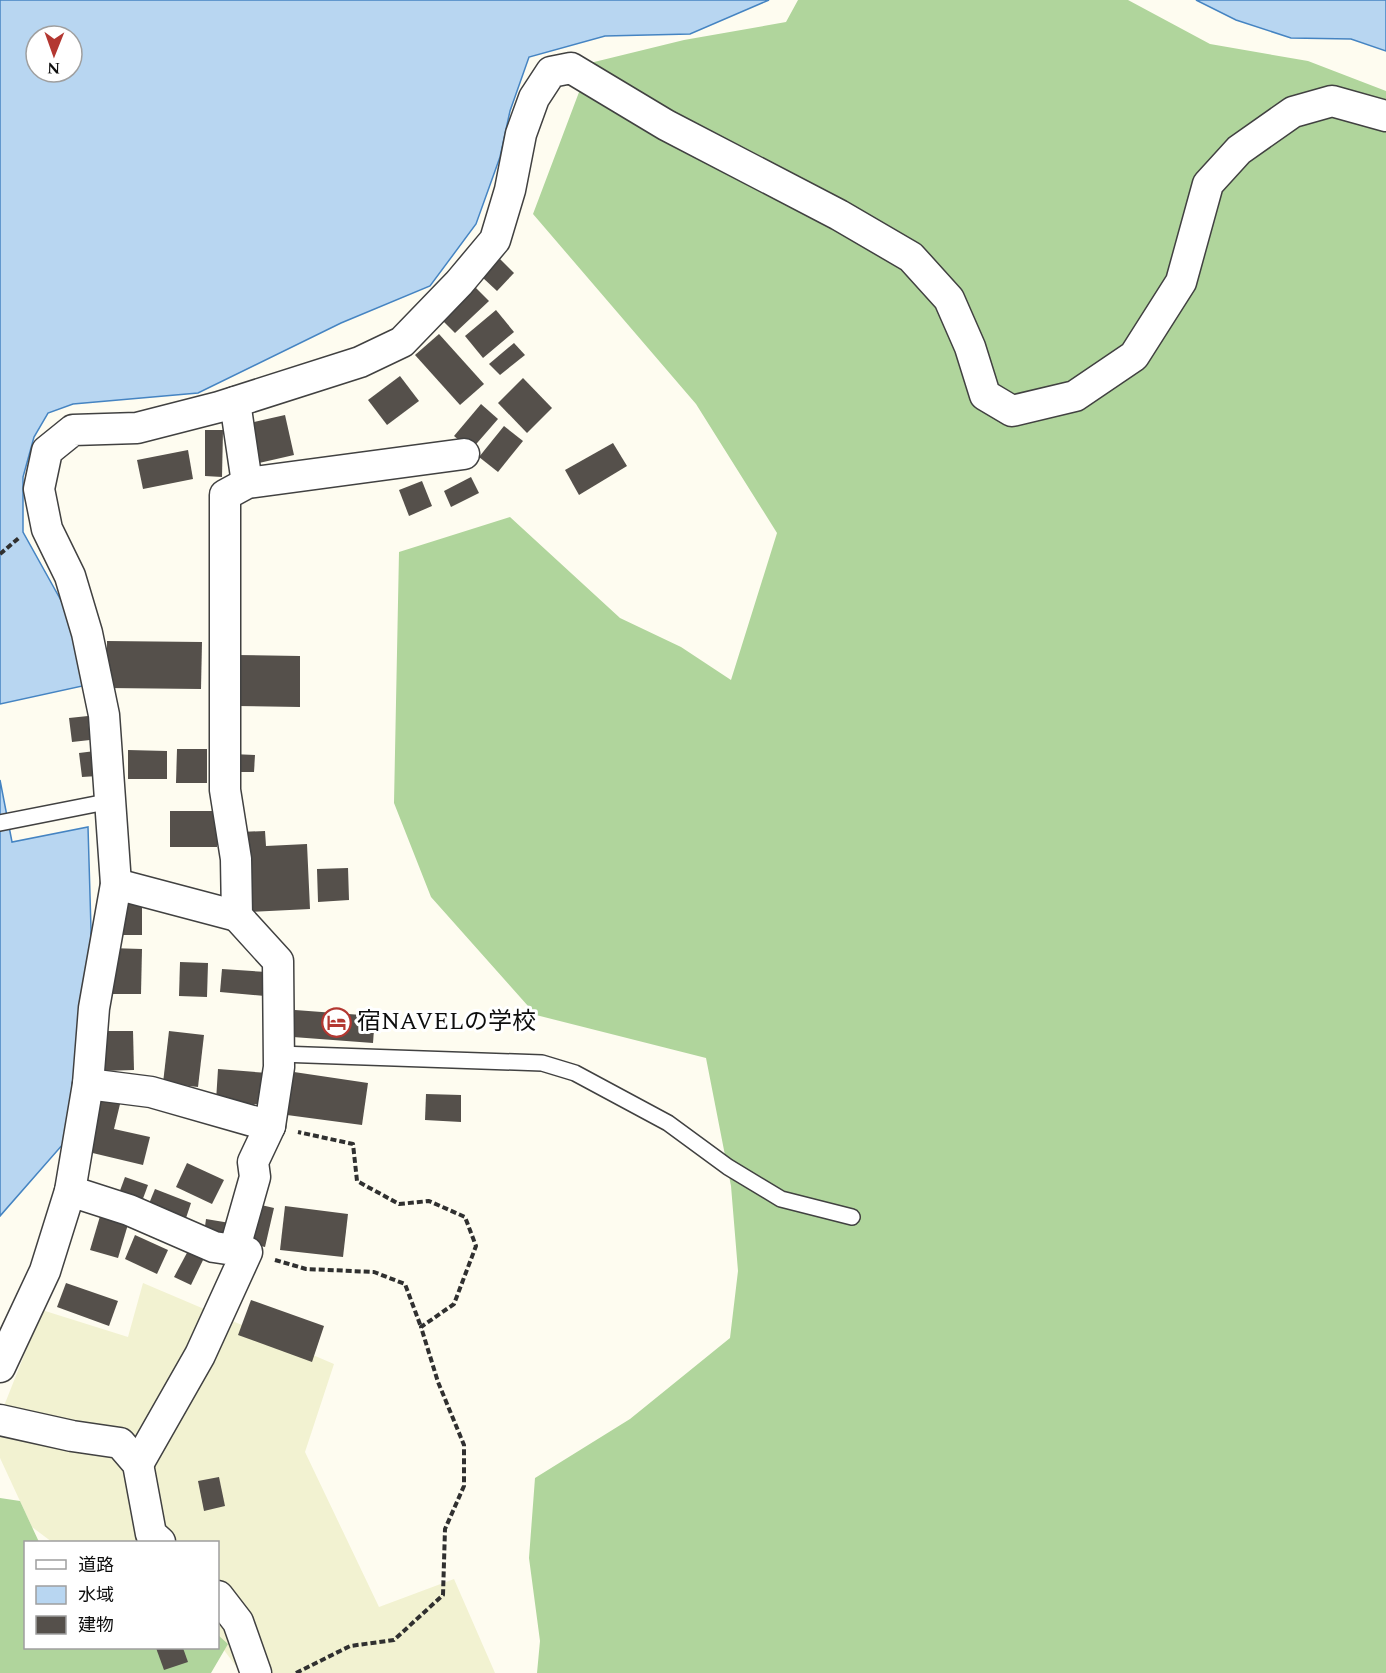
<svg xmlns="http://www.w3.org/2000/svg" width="1386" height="1673" viewBox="0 0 1386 1673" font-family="Spectral,'Noto Sans JP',serif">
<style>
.farmland{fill:#f2f2d1}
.forest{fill:#b0d59c}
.water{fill:#b8d6f1;stroke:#4584c2;stroke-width:1.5;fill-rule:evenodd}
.building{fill:#55504b}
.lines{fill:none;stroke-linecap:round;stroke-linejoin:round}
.service-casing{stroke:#414141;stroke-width:18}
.minor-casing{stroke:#414141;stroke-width:33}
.path{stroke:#303030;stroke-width:4;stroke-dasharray:6 3;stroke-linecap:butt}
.service{stroke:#fff;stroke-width:15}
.minor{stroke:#fff;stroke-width:30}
.labels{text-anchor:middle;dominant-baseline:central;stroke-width:6;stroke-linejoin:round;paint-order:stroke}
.poi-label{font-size:24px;fill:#0e0e0e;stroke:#fff;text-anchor:start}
</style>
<rect width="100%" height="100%" fill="#fefcf0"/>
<!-- farmland -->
<polygon class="farmland" points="143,1283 334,1364 305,1452 379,1607 454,1579 495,1673 241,1673 218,1642 218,1542 52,1542 32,1527 0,1458 0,1416 42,1310 128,1337"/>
<!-- forest -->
<g class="forest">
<polygon points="798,0 1128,0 1210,44 1308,61 1386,91 1386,1673 537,1673 540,1641 529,1558 535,1478 630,1419 730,1338 738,1271 731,1186 706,1058 536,1015 431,897 394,803 399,552 510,517 620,618 681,647 731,680 777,533 696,404 533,214 590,63 684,40 786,22"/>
<polygon points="0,1498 20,1501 39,1542 26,1542 26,1648 218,1648 218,1635 228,1644 211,1673 0,1673"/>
</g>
<!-- water -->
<g class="water">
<path d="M0,0H769L690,34L605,36L529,57L510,111L500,157L476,224L430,286L341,323L198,393L73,404L48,413L34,437L23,477V532L73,622L87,685L0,704ZM36,36H72V72H36Z"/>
<polygon points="1196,0 1386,0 1386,51 1351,39 1291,38 1236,20"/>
<polygon points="0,780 12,842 88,827 91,929 88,1039 64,1143 0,1216"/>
</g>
<!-- building -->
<g class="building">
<polygon points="500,259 514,273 497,291 482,277"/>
<polygon points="472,284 489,301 455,333 438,316"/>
<polygon points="496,310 514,332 483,358 465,336"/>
<polygon points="439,334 484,384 460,405 415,355"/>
<polygon points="514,343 525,355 500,375 489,364"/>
<polygon points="400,376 419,401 387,425 368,400"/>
<polygon points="523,378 552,408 527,433 498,403"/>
<polygon points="481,404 498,419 471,450 454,436"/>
<polygon points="285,415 294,455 259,463 250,423"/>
<polygon points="504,426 523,441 498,472 479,457"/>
<polygon points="205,430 223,430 222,477 205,476"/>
<polygon points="613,443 627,466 579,495 565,470"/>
<polygon points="188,450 193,479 143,489 137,460"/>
<polygon points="471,477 479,493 451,507 444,491"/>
<polygon points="422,481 432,506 409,516 399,490"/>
<polygon points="107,641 202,642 201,689 107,688"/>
<polygon points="236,655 300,656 300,707 236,706"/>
<polygon points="88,716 90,740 72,742 69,718"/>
<polygon points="177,749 207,749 207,783 176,783"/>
<polygon points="128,750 167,751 167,779 128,779"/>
<polygon points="95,751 98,776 82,777 79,753"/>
<polygon points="232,754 255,755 254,772 231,772"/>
<rect x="170" y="811" width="47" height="36"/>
<polygon points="265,831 266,846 307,844 310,909 249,912 240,832"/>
<polygon points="348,868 349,900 318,902 317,869"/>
<rect x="119" y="901" width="23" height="34"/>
<polygon points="110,948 142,949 141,994 109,994"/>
<polygon points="180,962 208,963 207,997 179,996"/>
<polygon points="222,969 267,972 265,996 220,992"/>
<polygon points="295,1010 375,1016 373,1043 293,1037"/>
<polygon points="100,1031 133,1031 134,1070 101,1071"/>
<polygon points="169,1031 204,1035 198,1087 163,1083"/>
<polygon points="218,1069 268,1073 265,1105 216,1101"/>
<polygon points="294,1072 368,1083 362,1125 287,1115"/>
<polygon points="94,1093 121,1100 114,1129 150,1137 143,1165 80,1150"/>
<polygon points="426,1094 461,1095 461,1122 425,1120"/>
<polygon points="187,1163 224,1180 212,1204 176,1187"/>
<polygon points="125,1177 148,1185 141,1204 118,1196"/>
<polygon points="155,1189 191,1203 185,1221 148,1206"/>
<polygon points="257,1204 274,1208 265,1247 248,1243"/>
<polygon points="285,1206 348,1214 343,1257 280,1250"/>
<polygon points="101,1213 129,1221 118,1258 90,1250"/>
<polygon points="206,1219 230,1223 227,1238 204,1234"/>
<polygon points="135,1235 168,1250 157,1274 125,1259"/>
<polygon points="189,1249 205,1256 191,1285 174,1277"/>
<polygon points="66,1283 118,1301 109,1326 57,1307"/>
<polygon points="251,1300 324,1326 312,1362 238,1335"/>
<polygon points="219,1477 225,1506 204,1511 198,1481"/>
<polygon points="156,1648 183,1648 188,1662 164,1670"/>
</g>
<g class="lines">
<defs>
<g id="service">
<polyline points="0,823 111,801"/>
<polyline points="279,1054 542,1063 575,1073 668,1123 728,1167 781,1199 852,1217"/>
</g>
<g id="minor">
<polyline points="235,402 247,483"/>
<polyline points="116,884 237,916"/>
<polyline points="88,1084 151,1092 270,1126"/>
<polyline points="70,1191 129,1210 214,1247 247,1252 200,1355 138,1464"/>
<polyline points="234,1251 255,1177 253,1162 270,1126 279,1067 278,961 237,916 236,859 225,790 225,495 247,483 464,454"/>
<polyline points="0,1367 45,1271 70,1191 88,1084 94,1008 116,884 104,715 87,633 70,576 47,529 39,489 47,451 73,430 137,428 219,407 360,362 402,342 459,283 495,240 510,190 521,134 534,98 551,72 571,68 666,125 839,215 911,257 949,299 970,347 985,395 1012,411 1075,396 1134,356 1181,282 1208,184 1239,150 1293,112 1332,101 1386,116"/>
<polyline points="0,1420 72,1436 120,1443 138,1464 151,1534 160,1542"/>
<polyline points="218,1596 238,1622 256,1673"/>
</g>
</defs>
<!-- service casing -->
<use href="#service" class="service-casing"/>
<!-- minor casing -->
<use href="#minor" class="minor-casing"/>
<!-- path -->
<g class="path">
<polyline points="0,554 20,537"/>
<polyline points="275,1260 306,1269 374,1272 405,1284 421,1327"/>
<polyline points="296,1673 350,1646 394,1640 443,1595 445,1529 464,1486 464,1445 438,1382 421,1327 454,1304 476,1246 465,1217 429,1201 399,1204 357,1181 353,1144 298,1132"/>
</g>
<!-- service -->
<use href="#service" class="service"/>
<!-- minor -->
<use href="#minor" class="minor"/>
</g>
<!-- icons -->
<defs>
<symbol id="hotel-ring" viewBox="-11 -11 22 22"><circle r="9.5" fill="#fff" stroke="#b33731" stroke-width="1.5"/><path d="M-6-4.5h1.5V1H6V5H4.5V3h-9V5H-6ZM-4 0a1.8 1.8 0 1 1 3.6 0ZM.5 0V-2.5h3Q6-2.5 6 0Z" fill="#b33731"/></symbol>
</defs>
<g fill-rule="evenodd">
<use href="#hotel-ring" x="320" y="1006" width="33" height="33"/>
</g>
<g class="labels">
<!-- poi labels -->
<g class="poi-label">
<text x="357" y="1022">宿NAVELの学校</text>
</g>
</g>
<!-- legend -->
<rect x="24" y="1541" width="195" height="108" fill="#ffffff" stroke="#9f9f9f" stroke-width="1.5"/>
<rect x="36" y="1560" width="30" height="9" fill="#ffffff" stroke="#9f9f9f" stroke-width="1.5"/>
<text x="78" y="1571" font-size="18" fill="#0e0e0e">道路</text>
<rect x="36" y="1586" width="30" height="18" fill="#b8d6f1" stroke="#9f9f9f" stroke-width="1.5"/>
<text x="78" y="1601" font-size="18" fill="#0e0e0e">水域</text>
<rect x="36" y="1616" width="30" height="18" fill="#55504b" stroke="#9f9f9f" stroke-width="1.5"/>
<text x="78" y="1631" font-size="18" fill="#0e0e0e">建物</text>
<!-- north arrow -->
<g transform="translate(54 54) rotate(181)"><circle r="28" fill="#ffffff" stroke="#9f9f9f" stroke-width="1.5"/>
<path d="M0-4.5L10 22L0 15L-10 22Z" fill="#b33731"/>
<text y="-9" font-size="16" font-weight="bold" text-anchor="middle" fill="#0e0e0e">N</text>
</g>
</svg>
